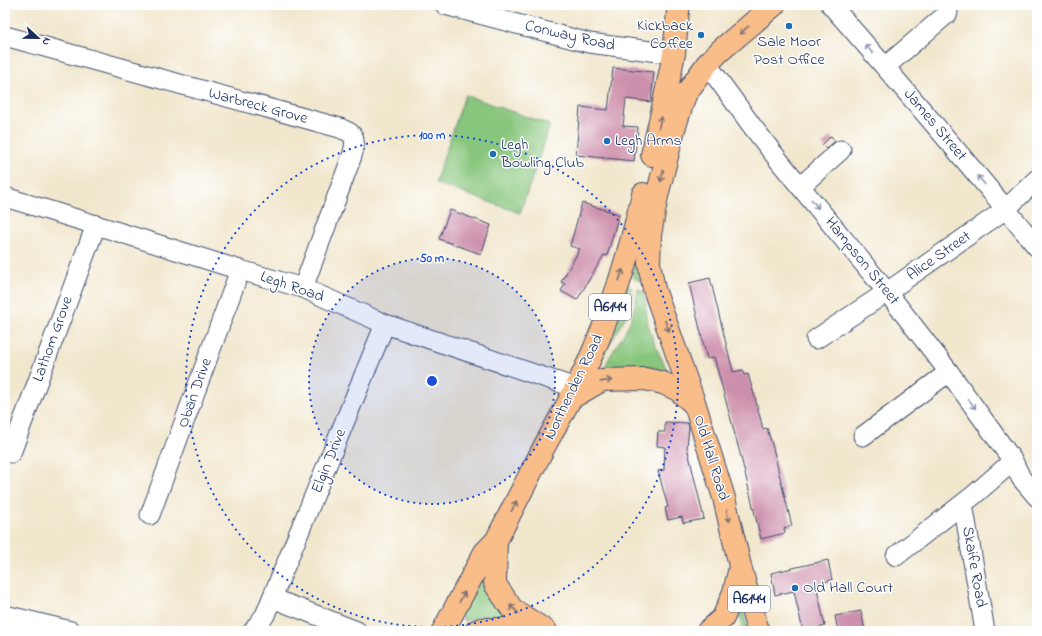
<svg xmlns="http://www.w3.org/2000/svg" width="1042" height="636" viewBox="0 0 1042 636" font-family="'Indie Flower',sans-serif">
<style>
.green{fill:#88c67d;stroke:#527a6e}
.building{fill:#cd90ac}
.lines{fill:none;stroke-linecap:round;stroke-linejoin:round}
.minor-casing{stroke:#3b4b6f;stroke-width:21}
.major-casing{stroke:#3b4b6f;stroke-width:24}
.minor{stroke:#fff;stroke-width:19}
.major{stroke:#f8bd89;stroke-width:22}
.oneway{stroke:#7e6f71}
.oneway2{stroke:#8d97ae}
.ring{fill:none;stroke:#1d4ed8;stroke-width:2;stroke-dasharray:2 4}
.poi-dot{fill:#1f6fb2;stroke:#fff;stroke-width:1.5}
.labels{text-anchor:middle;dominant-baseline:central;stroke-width:3;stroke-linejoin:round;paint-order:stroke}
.shield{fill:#fff;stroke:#5f6d8e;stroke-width:1}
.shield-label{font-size:15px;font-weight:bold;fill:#1b2f5e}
.poi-label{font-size:16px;fill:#1b2f5e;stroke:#fff;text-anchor:start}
.street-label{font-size:16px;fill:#1b2f5e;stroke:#fff}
.centre{fill:#1d4ed8;stroke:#fff;stroke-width:2}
.ring-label{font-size:12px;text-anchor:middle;font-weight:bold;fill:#1d4ed8;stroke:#fff;stroke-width:3;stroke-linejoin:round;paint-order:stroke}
</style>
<rect width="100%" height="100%" fill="#fff"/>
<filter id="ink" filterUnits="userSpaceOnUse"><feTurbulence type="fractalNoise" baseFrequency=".025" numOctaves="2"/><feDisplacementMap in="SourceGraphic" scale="8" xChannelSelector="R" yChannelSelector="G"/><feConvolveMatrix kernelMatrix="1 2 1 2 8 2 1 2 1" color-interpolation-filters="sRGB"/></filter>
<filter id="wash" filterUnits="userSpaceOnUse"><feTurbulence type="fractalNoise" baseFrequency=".012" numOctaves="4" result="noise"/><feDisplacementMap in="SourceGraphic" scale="16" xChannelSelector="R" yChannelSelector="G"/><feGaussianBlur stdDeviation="0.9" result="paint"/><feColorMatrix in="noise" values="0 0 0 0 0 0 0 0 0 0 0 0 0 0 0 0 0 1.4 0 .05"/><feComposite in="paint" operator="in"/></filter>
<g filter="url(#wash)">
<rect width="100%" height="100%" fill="#f1e7cd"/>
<!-- green -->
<g class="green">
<polygon points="465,95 550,125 520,213 435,183"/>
<polygon points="641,243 642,282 635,279 632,274"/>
<polygon points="627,286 631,287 632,297 630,305 625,318 596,368"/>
<path d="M638,289L644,292L648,325L655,345L668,372H664L654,368L636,365H620L604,369C610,354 620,342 627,328C633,316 636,303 638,289Z"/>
<polygon points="482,577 493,599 505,616 483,616 464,621 461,616"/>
<polygon points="741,602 748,629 742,630 737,604"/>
</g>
<g id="blocks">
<!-- building -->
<g class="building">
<polygon points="613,68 654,72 651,102 626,99 623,126 638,127 634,161 576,155 580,107 608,110"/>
<polygon points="831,136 835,141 826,149 822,145"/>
<polygon points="582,203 619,214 607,256 604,255 577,300 561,291 565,284 561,282 580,249 570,246"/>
<polygon points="450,210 491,225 481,254 439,239"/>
<polygon points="710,278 733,372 743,370 744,375 748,374 755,398 763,429 767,428 774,452 778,469 792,526 784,528 785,533 761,539 741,457 714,357 707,359 689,283"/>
<polygon points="665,422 687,423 689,426 687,447 704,519 683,523 682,517 668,520 665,508 668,507 658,471 664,470 665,447 657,446 658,432 665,432"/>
<polygon points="828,560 832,580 816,584 825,626 803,631 794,591 775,595 771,573"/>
<polygon points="861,611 865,631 838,631 835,616"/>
</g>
</g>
</g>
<g filter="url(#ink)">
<use href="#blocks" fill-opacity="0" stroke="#3b4b6f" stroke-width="1"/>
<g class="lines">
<defs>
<g id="minor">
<polyline points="445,5 589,43 674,54"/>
<path d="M831,5C901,85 970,165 1037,247"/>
<path d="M5,36L340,128C343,130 348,131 350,133C357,138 354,149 352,156L303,288"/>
<polyline points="707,64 752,126 780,162 887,292 949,372 1013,461 1021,478 1037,497"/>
<polyline points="885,67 948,13"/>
<polyline points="801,186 841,150"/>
<polyline points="5,197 96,225 240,270 303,288 385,324 576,388"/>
<polyline points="816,339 887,292 1006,209 1037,179"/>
<polyline points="863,436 949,372"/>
<polyline points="11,453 96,225"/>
<polyline points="963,504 985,631"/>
<polyline points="150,515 240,270"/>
<polyline points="896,556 974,495 1013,461"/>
<polyline points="272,598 357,631"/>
<polyline points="5,615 71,631"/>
<polyline points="253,631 265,615 272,598 385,324"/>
</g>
<g id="major">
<polyline points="652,155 662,112 674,54 678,11 678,5"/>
<polyline points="571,398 602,380 645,379 663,383 678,390 695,405"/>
<polyline points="496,541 495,584 512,609 546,631"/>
<path d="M443,631L485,552L496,541C512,510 528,478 544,447C562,414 581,382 595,347C616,299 631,246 643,194"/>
<polyline points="476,631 481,629 508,629 544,631"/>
<polyline points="708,631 723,618 734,592 740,568"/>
<polyline points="758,631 740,566 724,498 695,405 654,289 649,263 650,235 657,196 674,129 685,95 707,64 721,50 774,5"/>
</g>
</defs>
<!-- minor casing -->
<use href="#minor" class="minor-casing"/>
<!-- major casing -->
<use href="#major" class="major-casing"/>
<!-- minor -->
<use href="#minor" class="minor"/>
<!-- major -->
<use href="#major" class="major"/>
</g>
<!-- one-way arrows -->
<defs><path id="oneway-shaft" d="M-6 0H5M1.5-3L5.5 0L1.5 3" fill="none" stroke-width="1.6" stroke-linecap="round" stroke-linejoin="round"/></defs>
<g class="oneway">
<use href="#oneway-shaft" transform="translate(744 30) rotate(139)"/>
<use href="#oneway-shaft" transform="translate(660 122) rotate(-77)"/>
<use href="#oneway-shaft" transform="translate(662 176) rotate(104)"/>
<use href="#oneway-shaft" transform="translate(621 275) rotate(-72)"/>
<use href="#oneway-shaft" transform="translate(667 326) rotate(70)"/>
<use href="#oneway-shaft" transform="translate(606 381) rotate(-8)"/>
<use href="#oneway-shaft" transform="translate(514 506) rotate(-63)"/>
<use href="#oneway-shaft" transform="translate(728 516) rotate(77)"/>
<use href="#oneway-shaft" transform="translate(462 597) rotate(-62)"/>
<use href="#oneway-shaft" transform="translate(514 609) rotate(-137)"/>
</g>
<g class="oneway2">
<use href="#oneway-shaft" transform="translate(869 49) rotate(-131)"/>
<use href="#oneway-shaft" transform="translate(981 180) rotate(-130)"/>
<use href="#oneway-shaft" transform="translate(815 204) rotate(51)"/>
<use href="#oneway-shaft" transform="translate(972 404) rotate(54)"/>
</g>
</g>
<!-- distance rings -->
<circle cx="432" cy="381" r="123" fill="#1d4ed8" fill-opacity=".12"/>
<g class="ring">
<circle cx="432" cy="381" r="123"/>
<circle cx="432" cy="381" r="246"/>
</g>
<!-- markers -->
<g class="poi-dot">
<circle cx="789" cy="26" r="4"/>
<circle cx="701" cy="35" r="4"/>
<circle cx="607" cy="141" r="4"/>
<circle cx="493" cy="154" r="4"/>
<circle cx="795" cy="588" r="4"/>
</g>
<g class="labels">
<!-- shield labels -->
<g class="shield">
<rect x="589" y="294" width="42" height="26" rx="3"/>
<rect x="728" y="586" width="42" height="26" rx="3"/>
</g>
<g class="shield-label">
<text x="610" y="307">A6144</text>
<text x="749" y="599">A6144</text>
</g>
<!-- poi labels -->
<g class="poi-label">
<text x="693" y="26" text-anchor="end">Kickback<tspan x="693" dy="18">Coffee</tspan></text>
<text x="789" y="42" text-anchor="middle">Sale Moor<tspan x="789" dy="18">Post Office</tspan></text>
<text x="615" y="141">Legh Arms</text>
<text x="501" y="145">Legh<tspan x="501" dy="18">Bowling Club</tspan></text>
<text x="803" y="588">Old Hall Court</text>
</g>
<!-- street labels -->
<g class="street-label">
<text transform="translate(570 36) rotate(13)">Conway Road</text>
<text transform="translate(258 106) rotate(15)">Warbreck Grove</text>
<text transform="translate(935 125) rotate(50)">James Street</text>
<text transform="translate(939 256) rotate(-35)">Alice Street</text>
<text transform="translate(862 261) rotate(51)">Hampson Street</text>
<text transform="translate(292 287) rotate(19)">Legh Road</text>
<text transform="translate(53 339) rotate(-70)">Lathom Grove</text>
<text transform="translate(574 387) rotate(-64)">Northenden Road</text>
<text transform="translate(195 393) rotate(-70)">Oban Drive</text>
<text transform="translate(711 458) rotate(73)">Old Hall Road</text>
<text transform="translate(329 461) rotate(-68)">Elgin Drive</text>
<text transform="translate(974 567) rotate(80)">Skaife Road</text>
</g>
</g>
<circle cx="432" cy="381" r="6" class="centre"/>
<g class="ring-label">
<text x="432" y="139">100 m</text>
<text x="432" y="262">50 m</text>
</g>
<!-- margin -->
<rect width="1042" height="636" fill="none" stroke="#fff" stroke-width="20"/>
<!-- north arrow -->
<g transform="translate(38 38) rotate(112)" stroke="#ffffff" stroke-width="3" paint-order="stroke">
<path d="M0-3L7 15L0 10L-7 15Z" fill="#1b2f5e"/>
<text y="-6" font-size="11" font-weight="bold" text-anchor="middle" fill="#1b2f5e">N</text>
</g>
</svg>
